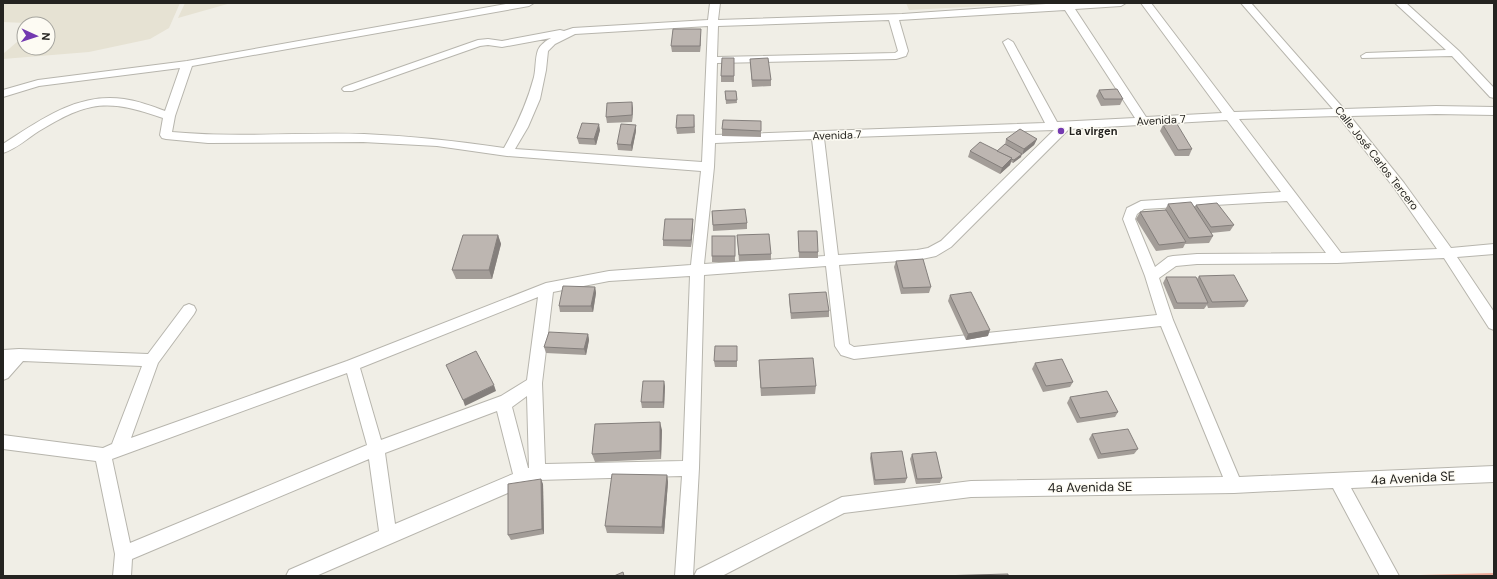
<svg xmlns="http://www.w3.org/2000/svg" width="1497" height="579" viewBox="0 0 1497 579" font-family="'DM Sans',sans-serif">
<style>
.built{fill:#e6e2d3}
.green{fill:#eda897}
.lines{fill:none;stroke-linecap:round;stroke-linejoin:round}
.minor-casing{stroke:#b7b5ad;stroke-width:2}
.minor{fill:#fff;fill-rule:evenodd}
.wall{fill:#a39d98}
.shaded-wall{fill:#847f7c}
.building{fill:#bdb6b1;stroke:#847f7c}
.poi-dot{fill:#7339b0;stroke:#fdfbf3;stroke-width:1.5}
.labels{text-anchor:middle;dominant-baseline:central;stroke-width:3;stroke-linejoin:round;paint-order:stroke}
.street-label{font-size:11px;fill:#242320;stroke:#fdfbf3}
.poi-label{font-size:11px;font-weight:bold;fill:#242320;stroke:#fdfbf3;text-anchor:start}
.near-street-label{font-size:13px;fill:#242320;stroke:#fdfbf3}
</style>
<rect width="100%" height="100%" fill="#f0eee6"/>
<!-- built -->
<g class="built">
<polygon points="3,3 180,3 169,28 150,39 89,52 3,59 3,54 24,36 24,48 48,48 48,24 3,22"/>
<polygon points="185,3 231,3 178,18"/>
<polygon points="906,3 1042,3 909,10"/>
</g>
<!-- green -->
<polygon class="green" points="1494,573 1494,576 1420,575"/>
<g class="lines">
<defs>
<g id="minor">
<path d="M512,3H534L529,6L192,66L175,116L172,132C236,138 300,132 364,134C411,136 457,141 504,148C517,125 527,103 534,77C536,69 535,58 538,50C540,45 547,40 551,38L502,47L488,45L480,46L352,91H344L342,89L344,87L478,40L488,39L502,41L560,30L564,31L573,28L708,20L710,3H720L718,20L902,14L1061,3H1126L1121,6L1075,9L1146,117L1222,113L1141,3H1151L1234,112L1333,109L1241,3H1251L1344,109L1436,106L1494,107V115L1436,114L1350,116L1404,183L1451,248L1494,244V254L1457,257L1494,312V330L1489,328L1444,258L1337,263L1197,264L1176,266L1159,278L1173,320L1239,477L1494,466V482L1351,488L1399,576H1380L1333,488L1234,493L971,497L844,513L722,576H694L697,570L842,497L971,481L1223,477L1161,326L854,359L841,355L835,346L826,266L704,275L699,468L693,576H675L682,476L538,480L316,576H286L289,570L379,531L369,459L132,559L131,576H113L115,554L96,461L3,449V435L103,448L112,444L142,366L23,361L8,378L3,380V350L19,349L148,354L184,306L189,304L194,306L196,310L194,314L158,363L131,438L347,361L546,283L609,271L691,265L701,171L507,156L437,146L363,142L208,143L166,139L162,138L160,135L163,118C109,99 89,100 39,131C28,138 16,149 3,153V144C40,120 78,92 124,99C138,101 152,106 165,111L180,68L39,86L3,97V90L38,80L187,61ZM1065,10L1135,118L1057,122L1013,42L1008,39L1003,42L1045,123L715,135L717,63L896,59L906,56L908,51L899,20ZM889,20L898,51L895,53L717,57L718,26ZM708,26L702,162L515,149L528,127L540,99L546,70L548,51L555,44L575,34ZM1338,116L1395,189L1437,249L1341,253L1239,119ZM1227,120L1281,192L1141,201L1127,208L1123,219L1145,276L1157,315L854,347L849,344L839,265L917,260L936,256L951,247L1069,129ZM1054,130L941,241L928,248L917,250L838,255L824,138ZM812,139L825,256L704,264L714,167L715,143ZM1287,201L1326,253L1197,254L1173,256L1168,257L1155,267L1135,219L1137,214L1144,209ZM690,276L683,461L545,464L542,383L553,292L609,281ZM538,297L527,380L501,396L381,440L360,368ZM347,373L367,445L130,543L112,459ZM527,396L529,468H528L512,407ZM497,411L513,474L395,524L385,453Z"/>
<polygon points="1395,3 1406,3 1459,51 1494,88 1494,98 1490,97 1452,56 1362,58 1361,56 1366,53 1446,50"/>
</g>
</defs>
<!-- minor casing -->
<use href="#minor" class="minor-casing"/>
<!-- minor -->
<use href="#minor" class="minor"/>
</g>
<!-- wall -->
<g class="wall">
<polygon points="701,35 700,52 672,52 671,46"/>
<polygon points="734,58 734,82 721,82 721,76"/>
<polygon points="750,59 771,80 771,86 752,87"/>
<polygon points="1099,90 1123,99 1120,105 1101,106 1096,96"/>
<polygon points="725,91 736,91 737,103 726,104"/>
<polygon points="633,108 632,122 607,123 606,117"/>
<polygon points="694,115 695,133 677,134 676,128"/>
<polygon points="761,121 761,137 722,136 722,129"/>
<polygon points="1163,125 1192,149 1189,156 1175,156 1160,131"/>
<polygon points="600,130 596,145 579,144 577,138"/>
<polygon points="636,131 632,151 618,150 617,144"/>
<polygon points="1006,139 1037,139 1034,145 1021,155 1021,157 1013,163 1011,162 1010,165 1000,174 968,157 970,151 997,151 1005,145"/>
<polygon points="1168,204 1194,207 1196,205 1234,225 1230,231 1211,233 1213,236 1209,243 1185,244 1183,248 1156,251 1136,219 1140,212 1165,210"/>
<polygon points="712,211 747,223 747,229 713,231"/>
<polygon points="693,219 693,225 691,247 663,246 663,240"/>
<polygon points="798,231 818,252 818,258 799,258"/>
<polygon points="498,235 501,244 492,279 456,279 452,270"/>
<polygon points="737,235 771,254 771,260 739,261"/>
<polygon points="735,236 735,262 712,262 712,256"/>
<polygon points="896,261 931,287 929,293 901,294 894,267"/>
<polygon points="1199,276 1248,301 1244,307 1208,308 1207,305 1204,309 1174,309 1163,283 1166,277 1197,279"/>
<polygon points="595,287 596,293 593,312 560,312 559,306"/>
<polygon points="789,294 829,311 829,317 791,319 789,300"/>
<polygon points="950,295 988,336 966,340 948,301"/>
<polygon points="588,334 589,340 586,355 546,353 544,347"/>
<polygon points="737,346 737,367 715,367 714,361"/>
<polygon points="759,360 816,386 815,394 761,396 759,368"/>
<polygon points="1035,363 1073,382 1070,387 1043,392 1032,369"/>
<polygon points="665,386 664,408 642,408 641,402"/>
<polygon points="1070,397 1118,412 1115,417 1077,423 1067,403"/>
<polygon points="662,430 661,459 595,462 592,454"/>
<polygon points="1092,434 1138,449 1134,454 1098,459 1089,439"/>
<polygon points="871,453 907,478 905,483 874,485 870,458"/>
<polygon points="912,454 942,478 940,483 916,484 910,459"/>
<polygon points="667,475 668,482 664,534 607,533 605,526"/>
<polygon points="543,484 544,534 511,540 508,535"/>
</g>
<!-- shaded-wall -->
<g class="shaded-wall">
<polygon points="701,29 701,35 700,52 700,46"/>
<polygon points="632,102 633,108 632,122"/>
<polygon points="599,124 600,130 596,145 594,139"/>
<polygon points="636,125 636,131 632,151 631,145"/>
<polygon points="1037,139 1034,145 1022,155 1024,149"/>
<polygon points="1022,154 1021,157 1013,163 1014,160"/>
<polygon points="1012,158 1010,165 1000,174 1002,168"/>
<polygon points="693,219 693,225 691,247 691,240"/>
<polygon points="498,235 501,244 492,279 489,270"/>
<polygon points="595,287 596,293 593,312 591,306"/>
<polygon points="990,330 988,336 966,340 968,334"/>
<polygon points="588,334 589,340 586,355 584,349"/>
<polygon points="664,381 665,386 664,408 663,402"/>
<polygon points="494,385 496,391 465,406 463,400"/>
<polygon points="660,422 662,430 661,459 660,451"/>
<polygon points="667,475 668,482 664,534 662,527"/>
<polygon points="541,479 543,484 544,534 542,529"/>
</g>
<!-- building -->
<g class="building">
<polygon points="673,29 701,29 700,46 671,46"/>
<polygon points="722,58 734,58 734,76 721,76"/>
<polygon points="768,58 771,80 752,80 750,59"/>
<polygon points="1117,89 1123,99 1104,99 1099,90"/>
<polygon points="725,91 736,91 737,100 726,100"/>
<polygon points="632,102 632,115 606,117 607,103"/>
<polygon points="677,115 694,115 694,127 676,128"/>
<polygon points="723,120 761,121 761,131 722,129"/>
<polygon points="582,123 599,124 594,139 577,138"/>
<polygon points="621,124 636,125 631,145 617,144"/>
<polygon points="1177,124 1192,149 1178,150 1163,125"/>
<polygon points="1020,129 1037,139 1024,149 1006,139"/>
<polygon points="980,142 1012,158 1002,168 970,151"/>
<polygon points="1005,144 1022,154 1014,160 1011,159 1012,158 997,151"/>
<polygon points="1191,202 1213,236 1189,238 1168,204"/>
<polygon points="1217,203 1234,225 1211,227 1196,205"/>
<polygon points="745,209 747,223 713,225 712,211"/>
<polygon points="1166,210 1186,242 1159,245 1140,212"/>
<polygon points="665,219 693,219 691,240 663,240"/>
<polygon points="798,231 817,231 818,252 799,252"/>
<polygon points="769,234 771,254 739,255 737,235"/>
<polygon points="463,235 498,235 489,270 452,270"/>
<rect x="712" y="236" width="23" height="20"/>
<polygon points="923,259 931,287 903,288 896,261"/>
<polygon points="1234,275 1248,301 1212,302 1199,276"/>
<polygon points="1166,277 1196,277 1208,303 1177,303"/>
<polygon points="563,286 595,287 591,306 559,306"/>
<polygon points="826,292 829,311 791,313 789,294"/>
<polygon points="971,292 990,330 968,334 950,295"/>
<polygon points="549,332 588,334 584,349 544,347"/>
<polygon points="715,346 737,346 737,361 714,361"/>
<polygon points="476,351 494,385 463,400 446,365"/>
<polygon points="813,358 816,386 761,388 759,360"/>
<polygon points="1062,359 1073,382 1046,386 1035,363"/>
<polygon points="643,381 664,381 663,402 641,402"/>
<polygon points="1107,391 1118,412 1080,418 1070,397"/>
<polygon points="660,422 660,451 592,454 595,424"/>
<polygon points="1128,429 1138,449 1101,454 1092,434"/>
<polygon points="902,451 907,478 875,480 871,453"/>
<polygon points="936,452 942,478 917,479 912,454"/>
<polygon points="612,474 667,475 662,527 605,526"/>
<polygon points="541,479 542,529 508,535 508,484"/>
<polygon points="623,572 624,576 614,576"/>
<polygon points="1008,574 1008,576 938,576"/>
</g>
<!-- markers -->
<circle class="poi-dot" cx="1061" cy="131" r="4"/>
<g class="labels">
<!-- street labels -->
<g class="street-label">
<text transform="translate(1161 120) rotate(-3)">Avenida 7</text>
<text transform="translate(837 135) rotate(-2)">Avenida 7</text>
<text transform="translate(1377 158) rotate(52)">Calle José Carlos Tercero</text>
</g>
<!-- poi labels -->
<g class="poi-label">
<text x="1069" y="131">La virgen</text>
</g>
<!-- near-street labels -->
<g class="near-street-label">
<text transform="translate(1413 478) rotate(-3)">4a Avenida SE</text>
<text transform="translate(1090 487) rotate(-1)">4a Avenida SE</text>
</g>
</g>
<!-- border -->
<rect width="1497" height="579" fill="none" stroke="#242320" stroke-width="8"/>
<!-- north arrow -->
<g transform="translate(36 36) rotate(93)"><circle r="19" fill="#fdfbf3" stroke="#a6a59f"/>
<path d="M0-3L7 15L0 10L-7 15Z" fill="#7339b0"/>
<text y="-6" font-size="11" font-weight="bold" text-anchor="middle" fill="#242320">N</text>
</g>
</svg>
